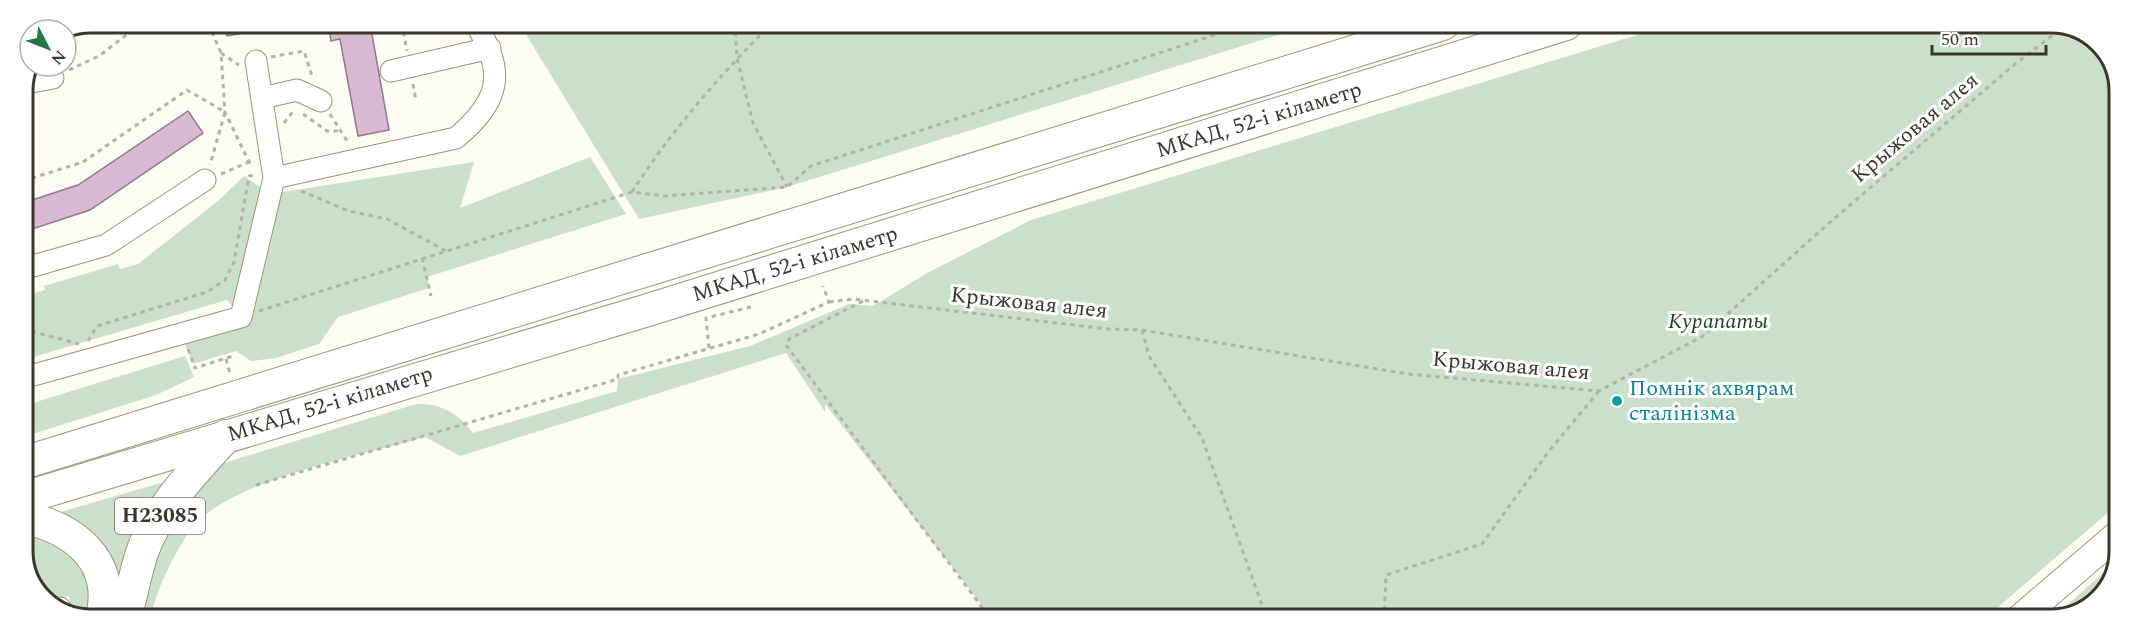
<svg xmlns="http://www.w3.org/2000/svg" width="2142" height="642" viewBox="0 0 2142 642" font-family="Spectral,serif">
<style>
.green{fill:#cae0ca}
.building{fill:#d8b9d2;stroke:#94778e;stroke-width:1.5}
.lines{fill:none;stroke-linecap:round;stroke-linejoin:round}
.minor-casing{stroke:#9e9573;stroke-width:23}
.major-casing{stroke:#9e9573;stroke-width:29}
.highway-casing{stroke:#9e9573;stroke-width:34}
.path{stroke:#b5b3a9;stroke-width:3;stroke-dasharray:4.5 4.5;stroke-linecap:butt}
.minor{stroke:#fff;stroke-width:21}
.major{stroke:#fff;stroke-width:27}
.highway{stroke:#fff;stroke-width:32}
.culture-dot{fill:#0f9aa8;stroke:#fff;stroke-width:2}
.labels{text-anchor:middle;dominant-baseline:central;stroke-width:6;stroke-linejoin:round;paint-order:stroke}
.shield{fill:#fff;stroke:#757268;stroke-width:1.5}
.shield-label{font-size:21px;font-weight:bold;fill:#3a3628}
.street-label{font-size:22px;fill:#3a3628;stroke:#fff}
.park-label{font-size:22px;font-style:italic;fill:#1b3e1d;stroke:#fff}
.culture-label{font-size:22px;fill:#0d838f;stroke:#fff;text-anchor:start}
.rim{fill:none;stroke:#3a3628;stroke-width:3}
</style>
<rect width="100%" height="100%" fill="#fdfcf4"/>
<!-- green -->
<g class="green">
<polygon points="121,23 165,23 161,35"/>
<polygon points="519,23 1313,24 787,187 639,219"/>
<path d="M1673,24L2069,25L2103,46L2119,86L2117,505L1984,619L992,618L825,404V412L786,353L460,456L425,437C367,454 230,480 193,527C174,552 158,587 150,617H128L155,533L221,464L416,404C441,403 458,413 473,433L617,391L618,379L750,346L849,304L873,306L929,272L1031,220Z"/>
<polygon points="590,157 626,214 427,277 429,288 338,317 319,344 276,358 251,361 236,351 193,364 181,334 240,316 227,300 23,360 23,296 45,290 44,286 118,264 120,269 138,264 218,201 244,176 270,194 474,162 460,208"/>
<polygon points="185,356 194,377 156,395 23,437 23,406"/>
<polygon points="171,480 119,602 50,515"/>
<path d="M23,531H38L85,561L93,617H74L69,596L50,602C26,586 23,558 23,531Z"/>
<polygon points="2117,561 2117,569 2093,606 2051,619"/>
</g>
<!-- building -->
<g class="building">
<polygon points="224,23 267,23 268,29 227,36"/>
<polygon points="328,23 370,23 389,130 358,136 340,39 331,41"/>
<polygon points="188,111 203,133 90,210 23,232 23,203 78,185"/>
</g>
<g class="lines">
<defs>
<g id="minor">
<polyline points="391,71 490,48"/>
<polyline points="26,83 53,78"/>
<polyline points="262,98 297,90 321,101"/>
<path d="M274,178L456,138C501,100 506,72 475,23"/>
<polyline points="23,269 106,245 205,180"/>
<polyline points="23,378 241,317 274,178 256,61"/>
<polyline points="59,608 60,608"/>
</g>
<polyline id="major" points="2019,619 2117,535"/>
<g id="highway">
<path d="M23,463C495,313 970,172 1443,24"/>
<polyline points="23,498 648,310 1566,24"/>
<path d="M23,517C73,528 116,560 102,617"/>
<path d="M125,617C132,595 135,572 143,550C159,506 195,471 226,436"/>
</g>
</defs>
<!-- minor casing -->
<use href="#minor" class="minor-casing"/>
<!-- major casing -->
<use href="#major" class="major-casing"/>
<!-- highway casing -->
<use href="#highway" class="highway-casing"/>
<!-- path -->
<g class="path">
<polyline points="212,23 211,30 221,53 225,112 249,162 254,163"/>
<polyline points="402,23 407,51"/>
<polyline points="735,23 737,58 753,123 787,187"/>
<polyline points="221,53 239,65"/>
<polyline points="271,57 304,51 313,79"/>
<polyline points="69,70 99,56 142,23"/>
<polyline points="413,84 416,101"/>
<polyline points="303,114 327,131 341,131"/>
<polyline points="330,114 349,144"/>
<polyline points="284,123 294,110"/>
<polyline points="221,174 249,162"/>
<polyline points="23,181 83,162 187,90 225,112 210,165"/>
<polyline points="301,191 349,211 387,219 446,251"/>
<path d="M632,192C671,131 721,74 772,23"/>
<polyline points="422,258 431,296"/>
<polyline points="863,301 789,339 786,345 990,618"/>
<polyline points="829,302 853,299 1108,329 1142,330 1408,374 1599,391 1703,336 1836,217 2014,65 2066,25"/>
<polyline points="259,311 632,192 664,196 787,187 811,166 1230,30 1232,24"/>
<polyline points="23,329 79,344"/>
<polyline points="1142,330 1149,356 1202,438 1267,619"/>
<polyline points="88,341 97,326 207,292 225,280 234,262 249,176 257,175"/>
<polyline points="709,348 706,318 755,306"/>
<polyline points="188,349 195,368 233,356"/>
<polyline points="226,359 230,374"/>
<polyline points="256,485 618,379 618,375 759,334 829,302 823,286"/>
<polyline points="1384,619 1386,575 1482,544 1549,451 1599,391"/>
</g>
<!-- minor -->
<use href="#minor" class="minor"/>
<!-- major -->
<use href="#major" class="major"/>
<!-- highway -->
<use href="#highway" class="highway"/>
</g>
<!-- markers -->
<circle class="culture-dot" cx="1617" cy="401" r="6"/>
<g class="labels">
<!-- shield labels -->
<rect class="shield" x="115" y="498" width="90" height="36" rx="4.5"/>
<g class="shield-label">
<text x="160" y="516">Н23085</text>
</g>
<!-- street labels -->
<g class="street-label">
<text transform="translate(1259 120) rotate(-17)">МКАД, 52-і кіламетр</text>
<text transform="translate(1915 128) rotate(-40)">Крыжовая алея</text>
<text transform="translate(795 264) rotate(-17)">МКАД, 52-і кіламетр</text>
<text transform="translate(1029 303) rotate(6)">Крыжовая алея</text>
<text transform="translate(1511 366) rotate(5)">Крыжовая алея</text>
<text transform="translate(330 404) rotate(-17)">МКАД, 52-і кіламетр</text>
</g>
<!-- park labels -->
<g class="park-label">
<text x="1718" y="321">Курапаты</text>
</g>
<!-- culture labels -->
<g class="culture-label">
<text x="1629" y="388">Помнік ахвярам<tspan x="1629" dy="25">сталінізма</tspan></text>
</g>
</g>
<!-- crop -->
<path d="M0 0H2142V642H0ZM91 33H2051A58 58 0 0 1 2109 91V551A58 58 0 0 1 2051 609H91A58 58 0 0 1 33 551V91A58 58 0 0 1 91 33Z" fill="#fff" fill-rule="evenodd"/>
<path class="rim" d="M91 33H2051A58 58 0 0 1 2109 91V551A58 58 0 0 1 2051 609H91A58 58 0 0 1 33 551V91A58 58 0 0 1 91 33Z"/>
<!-- north arrow -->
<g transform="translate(48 48) rotate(132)"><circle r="28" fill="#ffffff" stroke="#b0afa9" stroke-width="1.5"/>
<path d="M0-4.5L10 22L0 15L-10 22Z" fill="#247749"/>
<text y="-9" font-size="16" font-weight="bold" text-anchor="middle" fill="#3a3628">N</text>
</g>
<!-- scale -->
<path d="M1932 45v9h114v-9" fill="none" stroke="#3a3628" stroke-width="3"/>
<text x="1941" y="45" font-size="18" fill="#3a3628" stroke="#ffffff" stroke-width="4.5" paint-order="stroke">50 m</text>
</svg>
